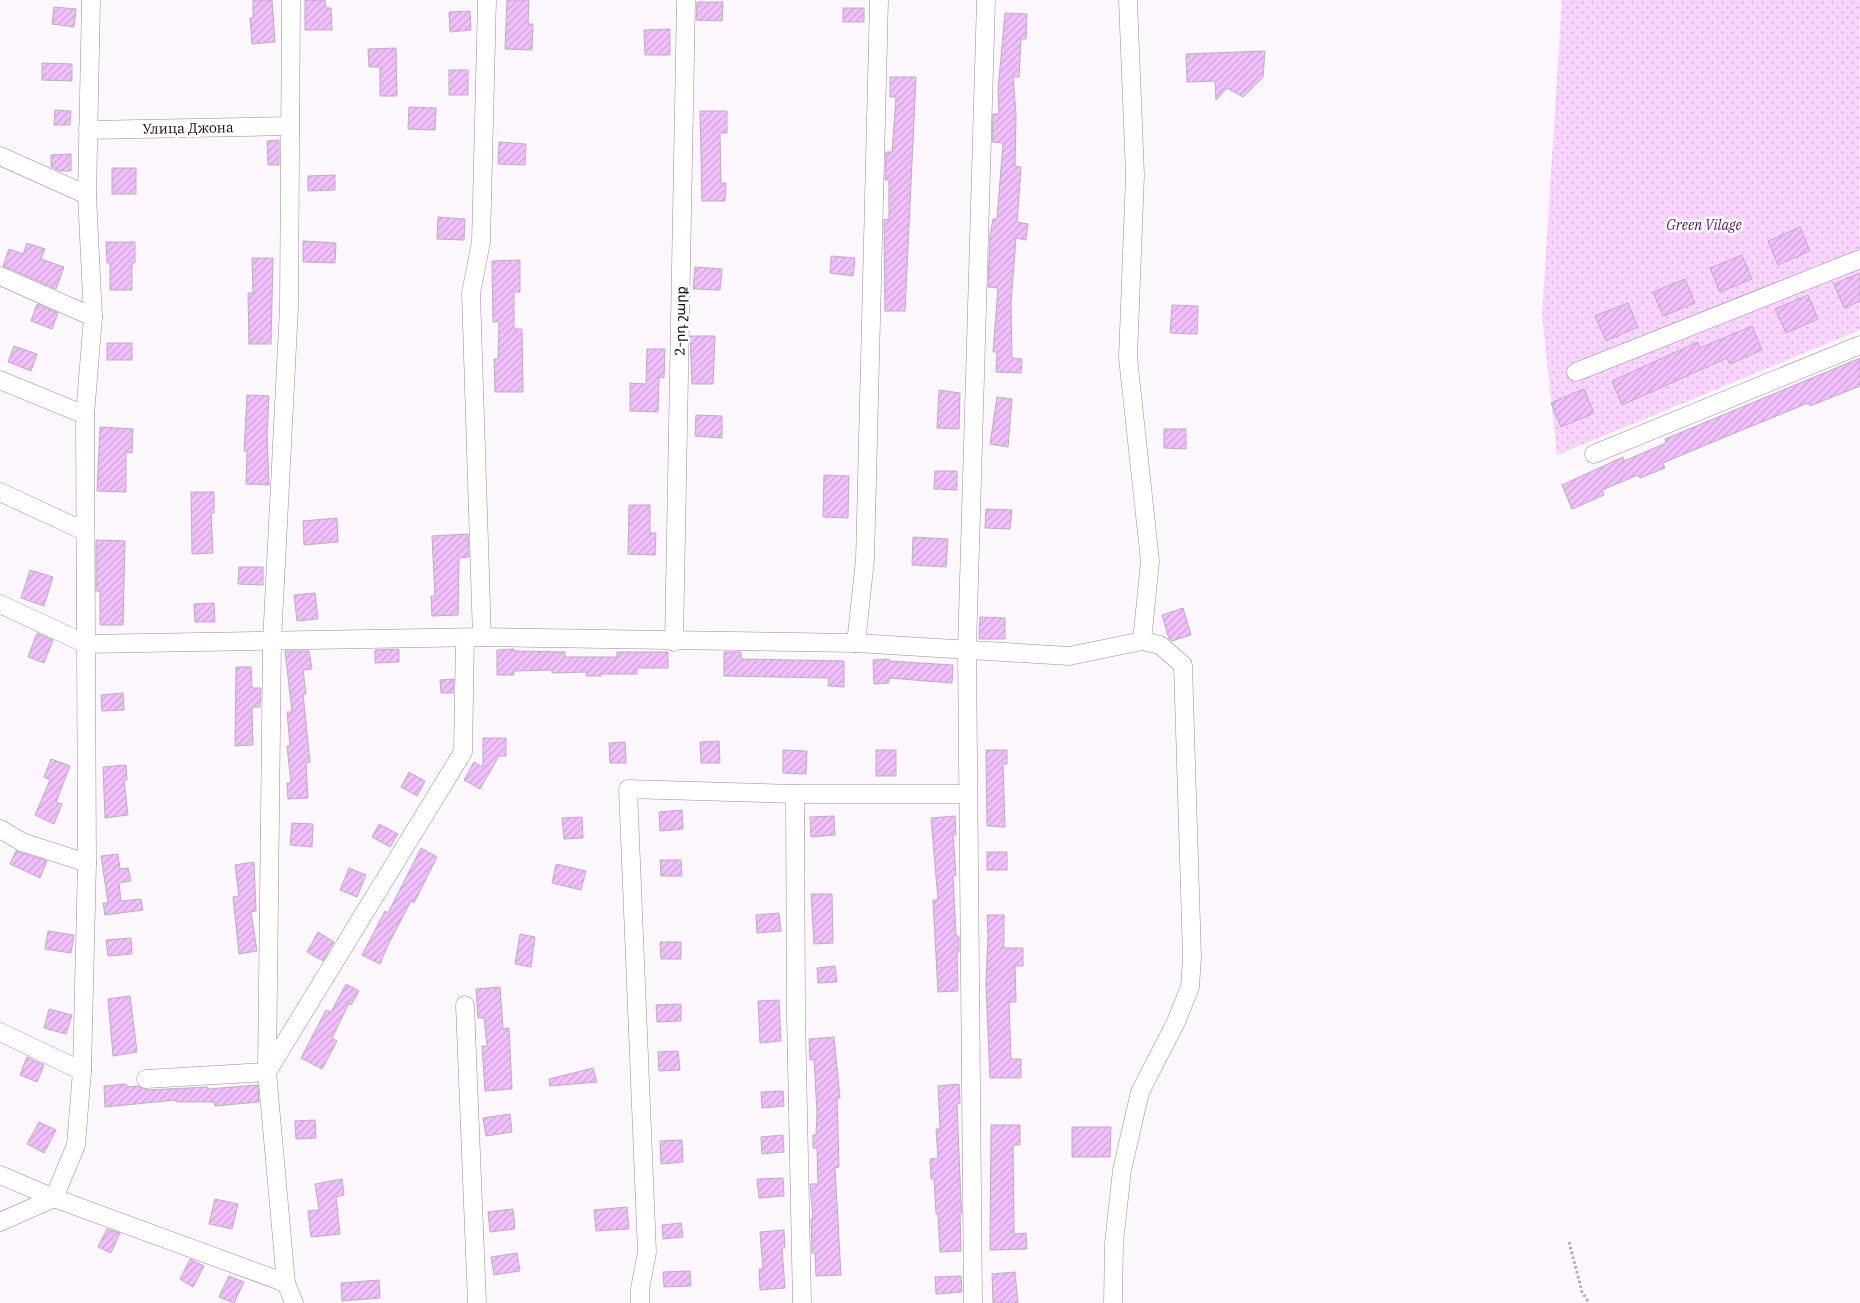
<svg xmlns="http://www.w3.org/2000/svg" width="1860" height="1303" viewBox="0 0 1860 1303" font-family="'IBM Plex Serif','Noto Sans Armenian',serif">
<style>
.park{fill:url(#park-dots)}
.building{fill:url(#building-hatch);stroke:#bcafbe}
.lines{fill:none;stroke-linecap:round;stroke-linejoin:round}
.minor-casing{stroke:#998d9c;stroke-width:19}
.path{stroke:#b2acb2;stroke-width:3;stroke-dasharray:2.5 2.5;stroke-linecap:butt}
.minor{stroke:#fff;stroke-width:18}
.labels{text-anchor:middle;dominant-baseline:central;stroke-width:5;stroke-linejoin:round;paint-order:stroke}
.street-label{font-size:14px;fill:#0f0a0f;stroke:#fff}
.park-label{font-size:14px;font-style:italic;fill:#5d116a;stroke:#fff}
</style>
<defs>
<pattern id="park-dots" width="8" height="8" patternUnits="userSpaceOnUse" patternTransform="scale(1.25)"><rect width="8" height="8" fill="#f8d4ff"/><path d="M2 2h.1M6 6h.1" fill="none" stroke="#d3b5d9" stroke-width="1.8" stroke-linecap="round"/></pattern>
<pattern id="building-hatch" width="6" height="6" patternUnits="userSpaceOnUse" patternTransform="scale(1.25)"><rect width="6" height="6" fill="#f1bffb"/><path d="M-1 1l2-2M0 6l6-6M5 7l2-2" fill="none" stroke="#cda3d6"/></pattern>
</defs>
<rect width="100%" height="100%" fill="#fcf6fd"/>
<!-- park -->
<polygon class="park" points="1562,0 1860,0 1860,330 1557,455 1542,315"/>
<!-- building -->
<g class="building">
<polygon points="253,0 272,0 275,42 252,44 250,18 253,18"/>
<polygon points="305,0 325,0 326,8 331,8 332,30 305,30"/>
<polygon points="507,0 529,0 528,24 533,24 532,50 505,49"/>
<polygon points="697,2 723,2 722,21 696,20"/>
<polygon points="54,7 76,9 74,27 52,24"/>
<rect x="843" y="8" width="21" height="14"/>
<polygon points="470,11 471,30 450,32 449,12"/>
<polygon points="1005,13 1027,14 1026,39 1021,39 1019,77 1013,77 1016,114 1015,166 1021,167 1017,222 1028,224 1026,240 1016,238 1011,303 1012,358 1022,359 1021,373 996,372 997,352 993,352 998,288 988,287 990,235 993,219 997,219 1003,143 992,142 993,114 999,114 998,90"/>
<polygon points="670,29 670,55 645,55 644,30"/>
<polygon points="396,48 397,96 380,96 380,67 369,67 368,49"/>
<polygon points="1265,51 1263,77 1243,97 1227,88 1216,100 1215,81 1187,82 1186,54"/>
<polygon points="42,63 72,64 72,81 42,80"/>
<rect x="449" y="70" width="19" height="25"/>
<polygon points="890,77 916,77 905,311 885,311 884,219 889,220 889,180 885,180 886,152 892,152 896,97 890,97"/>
<polygon points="409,107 436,108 435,130 408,129"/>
<polygon points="55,110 71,111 70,125 54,125"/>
<polygon points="700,111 727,111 727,133 720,133 721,183 726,183 725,201 702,201"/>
<polygon points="279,140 279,165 268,165 267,141"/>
<polygon points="499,142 526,144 525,165 498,164"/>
<polygon points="71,154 71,171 60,171 51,167 51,155"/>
<rect x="112" y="168" width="24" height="26"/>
<polygon points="335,175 335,190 308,191 308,176"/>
<polygon points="438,217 465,219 464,240 437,239"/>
<polygon points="1800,227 1810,251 1778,265 1768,241"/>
<polygon points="303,241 336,243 335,263 303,262"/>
<polygon points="106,242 135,242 135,263 132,263 132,290 110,290 110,263 107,263"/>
<polygon points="27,243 45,249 41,259 64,267 56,289 3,266 9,249 23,254"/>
<polygon points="1742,255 1752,279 1720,292 1710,268"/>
<polygon points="831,256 855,258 853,276 830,273"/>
<polygon points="252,258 273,258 271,344 249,344 248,293 253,293"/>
<polygon points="520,260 520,292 514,292 514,329 522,329 523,392 495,392 494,359 498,359 499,322 493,322 492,261"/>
<polygon points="695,267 722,269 720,290 693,289"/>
<polygon points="1860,273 1860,301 1844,308 1834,284"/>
<polygon points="1685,279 1695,303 1663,316 1653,292"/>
<polygon points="1808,295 1818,319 1786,333 1775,309"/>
<polygon points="1628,303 1638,327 1606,341 1595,316"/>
<polygon points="37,304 58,313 52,329 31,321"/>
<polygon points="1172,305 1198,306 1197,334 1170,333"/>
<polygon points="1752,326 1762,350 1730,364 1727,358 1622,405 1612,381 1698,342 1700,348"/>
<polygon points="690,336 715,336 713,384 692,384"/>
<rect x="107" y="343" width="25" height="17"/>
<polygon points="14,346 37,354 31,371 8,362"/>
<polygon points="647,349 665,349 664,378 659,377 658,412 630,411 630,383 646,384"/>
<polygon points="1860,358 1860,386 1810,406 1808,403 1708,444 1663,463 1665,468 1640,478 1638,475 1602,490 1604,495 1572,509 1562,485 1623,457 1624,461 1666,443 1665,439"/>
<polygon points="1584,389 1594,413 1561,427 1551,403"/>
<polygon points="939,390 960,393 959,429 937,428"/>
<polygon points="247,395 269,396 267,434 269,485 246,484 247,451 244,451"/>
<polygon points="997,397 1012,399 1008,447 990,444"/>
<polygon points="696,415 722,416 722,438 695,436"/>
<polygon points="100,427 133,429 132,453 126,452 126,492 97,491"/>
<polygon points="1164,429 1186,429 1186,449 1164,448"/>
<polygon points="935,471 957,471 957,490 934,489"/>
<polygon points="824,475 849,476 848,518 823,517"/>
<polygon points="191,492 214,492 214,513 211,513 213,553 192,554"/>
<polygon points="629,505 650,505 650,533 656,533 655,555 628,554"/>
<polygon points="986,509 1012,510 1010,529 985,528"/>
<polygon points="337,518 338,542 304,545 303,521"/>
<polygon points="468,534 469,557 459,558 458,615 432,616 431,596 435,596 432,536"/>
<polygon points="913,537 948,539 946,567 912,565"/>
<polygon points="96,540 125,541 123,625 100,625 100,591 96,591"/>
<polygon points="239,567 263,567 263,585 238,584"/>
<polygon points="30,570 53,577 44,606 21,598"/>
<polygon points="315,593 318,619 297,621 294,595"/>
<polygon points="214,603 215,622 195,622 194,604"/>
<polygon points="1183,608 1191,635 1172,641 1169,639 1162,615"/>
<polygon points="980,617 1005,618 1005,639 979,639"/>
<polygon points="37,633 53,640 44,663 28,657"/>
<polygon points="399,649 399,662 375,663 375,650"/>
<polygon points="514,649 514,651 565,652 565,657 617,657 617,652 668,652 668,668 637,668 637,674 601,674 601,676 586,676 587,672 552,673 552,670 514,671 514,675 497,675 497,650"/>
<polygon points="285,651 309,651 312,669 303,670 306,694 303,694 310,762 306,763 308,798 288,799 287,783 291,783 287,746 290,746 287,712 292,712"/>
<polygon points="724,652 741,652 741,659 844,661 844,687 828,686 829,678 724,676"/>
<polygon points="889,659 889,661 953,665 952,683 889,678 889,683 874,684 873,660"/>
<polygon points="236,667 251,667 252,688 261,688 260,707 252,707 253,745 235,746"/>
<polygon points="454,679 453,693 441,693 440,680"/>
<polygon points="123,693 124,710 102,711 101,695"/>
<polygon points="483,738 506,738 506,756 499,756 480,789 464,780 474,762 483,767"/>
<polygon points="719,741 720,763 701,763 700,742"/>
<polygon points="625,742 626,763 610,763 609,743"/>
<polygon points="783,750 807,751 806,774 783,773"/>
<rect x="876" y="750" width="20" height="26"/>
<polygon points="986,750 1007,750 1007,764 1003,764 1005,827 987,826"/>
<polygon points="51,759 70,766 56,802 62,804 54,824 35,815 50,780 44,777"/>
<polygon points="126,765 127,780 124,780 128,815 105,818 103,767"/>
<polygon points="409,772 425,781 417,796 401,787"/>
<polygon points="682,810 683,829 660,831 659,812"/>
<polygon points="834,816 835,835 811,837 810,817"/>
<polygon points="955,816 956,835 953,835 956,875 953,876 956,936 959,936 959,952 957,952 958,991 938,992 933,900 938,900 931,818"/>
<polygon points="582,817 583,838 564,839 562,818"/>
<polygon points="292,823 313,824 312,847 290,845"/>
<polygon points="379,824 398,834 390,847 372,837"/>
<polygon points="421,848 437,857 414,903 411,901 387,947 380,964 362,955 385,911 388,913"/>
<polygon points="16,851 47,861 40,878 10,864"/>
<rect x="987" y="852" width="20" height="18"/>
<polygon points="118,854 120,869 128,868 131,881 119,883 121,901 141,899 143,910 105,915 103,903 108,903 101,856"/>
<polygon points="660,860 681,860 682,876 661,876"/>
<polygon points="254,862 256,911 251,912 257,951 239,954 233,897 239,896 235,865"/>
<polygon points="556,864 586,871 581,890 552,883"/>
<polygon points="349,868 366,875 357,897 340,890"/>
<polygon points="811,894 832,894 833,943 814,944"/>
<polygon points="779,913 781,931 757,933 756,915"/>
<polygon points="987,915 1004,915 1004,948 1023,948 1023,966 1015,966 1016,1002 1009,1002 1011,1059 1021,1059 1021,1078 990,1078 986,985 988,935"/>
<polygon points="48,931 74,935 71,953 45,949"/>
<polygon points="318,932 334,942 323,961 307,952"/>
<polygon points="520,934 535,937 531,967 515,964"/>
<polygon points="131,938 132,954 108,956 106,940"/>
<polygon points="660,942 681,942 681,959 661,959"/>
<polygon points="835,966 837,982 818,983 817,968"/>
<polygon points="346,984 359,991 351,1005 349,1003 332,1038 337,1041 322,1069 301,1058 326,1010 331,1012"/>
<polygon points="500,987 503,1029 509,1028 512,1089 485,1091 482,1046 487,1046 484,1018 478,1018 476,989"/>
<polygon points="130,996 137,1052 113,1056 108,999"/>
<polygon points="779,1000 781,1041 760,1043 758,1001"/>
<polygon points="681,1004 681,1021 657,1022 656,1005"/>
<polygon points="49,1009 72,1015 66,1034 44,1028"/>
<polygon points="834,1037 840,1098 837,1098 839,1167 835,1168 841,1275 816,1276 815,1253 812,1253 811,1219 813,1218 810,1184 818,1184 817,1148 813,1148 813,1135 816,1135 817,1113 814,1059 810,1060 809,1039"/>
<polygon points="678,1051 680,1070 659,1071 658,1052"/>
<polygon points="27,1057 44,1065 37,1082 20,1075"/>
<polygon points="593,1068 597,1082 550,1086 549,1079"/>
<polygon points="126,1084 127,1087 139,1086 147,1090 208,1087 208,1089 258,1085 259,1102 215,1106 214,1102 176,1102 176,1100 105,1107 104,1086"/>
<polygon points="959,1084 960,1103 957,1104 961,1203 962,1213 960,1213 961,1251 940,1252 938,1214 936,1214 934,1179 931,1179 930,1159 938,1158 936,1129 940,1129 938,1086"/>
<polygon points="783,1091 784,1106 762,1108 761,1092"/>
<polygon points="510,1114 512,1132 486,1136 483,1118"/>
<polygon points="315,1120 316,1138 296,1139 295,1121"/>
<polygon points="39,1122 56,1130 44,1153 27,1144"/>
<polygon points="991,1125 1020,1125 1020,1145 1013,1145 1014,1234 1026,1233 1027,1249 990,1250"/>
<polygon points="1072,1127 1111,1127 1110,1157 1072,1157"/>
<polygon points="783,1135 784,1152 762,1154 761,1137"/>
<polygon points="682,1140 683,1162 661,1164 660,1141"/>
<polygon points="783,1178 784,1196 759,1198 757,1179"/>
<polygon points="342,1179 344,1195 336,1197 340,1234 311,1237 308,1211 319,1210 315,1184"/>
<polygon points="215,1199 238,1204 232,1229 209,1224"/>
<polygon points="627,1207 629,1229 596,1231 594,1210"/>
<polygon points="513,1209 515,1229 490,1232 488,1212"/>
<polygon points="681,1223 683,1237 663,1239 662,1225"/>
<polygon points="107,1229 120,1233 111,1253 98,1247"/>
<polygon points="784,1230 785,1248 782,1248 785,1288 760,1290 759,1269 763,1269 760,1232"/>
<polygon points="517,1253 520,1271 494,1275 491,1257"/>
<polygon points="190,1259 204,1266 193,1287 180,1279"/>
<polygon points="690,1271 691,1286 664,1287 663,1272"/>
<polygon points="1015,1272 1018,1303 993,1303 992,1274"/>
<polygon points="229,1276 244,1282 234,1303 219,1297"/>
<polygon points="961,1276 962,1292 936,1294 935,1277"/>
<polygon points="379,1280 380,1298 342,1301 341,1283"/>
</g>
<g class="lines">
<defs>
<g id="minor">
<polyline points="88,130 289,126"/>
<polyline points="0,156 87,195"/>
<polyline points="0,276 93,317"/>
<polyline points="1576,372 1860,259"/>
<polyline points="0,380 85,415"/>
<polyline points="1594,454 1860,345"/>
<polyline points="0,492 84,531"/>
<polyline points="0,604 86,644 85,415 93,317 87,195 91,0"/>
<polyline points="482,637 471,293 481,242 487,0"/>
<polyline points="674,642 686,0"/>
<polyline points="856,643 865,560 879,0"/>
<polyline points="795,794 796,1016 802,1303"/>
<polyline points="0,829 22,842 87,863"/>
<polyline points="465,1005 477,1303"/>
<polyline points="0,1032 82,1071"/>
<polyline points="146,1079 267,1072 463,752 465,638"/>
<polyline points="0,1175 54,1198 286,1283 294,1303"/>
<polyline points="0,1222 54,1198 76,1145 82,1071 87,863 86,644 482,637 856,643 1069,656 1142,641 1150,561 1128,358 1135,175 1128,0"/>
<polyline points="286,1283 267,1072 272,642 289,307 291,0"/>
<polyline points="640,1303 640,1289 647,1252 628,789 795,794 967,794"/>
<polyline points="973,1303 967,649 986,0"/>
<polyline points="1113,1303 1114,1243 1122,1170 1140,1092 1176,1022 1190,987 1192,957 1183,665 1160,645 1142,641"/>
</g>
</defs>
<!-- minor casing -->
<use href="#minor" class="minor-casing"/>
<!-- path -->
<polyline class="path" points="1569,1242 1582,1292 1589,1303"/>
<!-- minor -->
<use href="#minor" class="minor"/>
</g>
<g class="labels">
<!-- street labels -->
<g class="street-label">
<text transform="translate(188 128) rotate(-1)">Улица Джона</text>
<text transform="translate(680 321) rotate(-89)">2-րդ շարք</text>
</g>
<!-- park labels -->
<g class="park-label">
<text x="1704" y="225">Green Vilage</text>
</g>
</g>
</svg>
